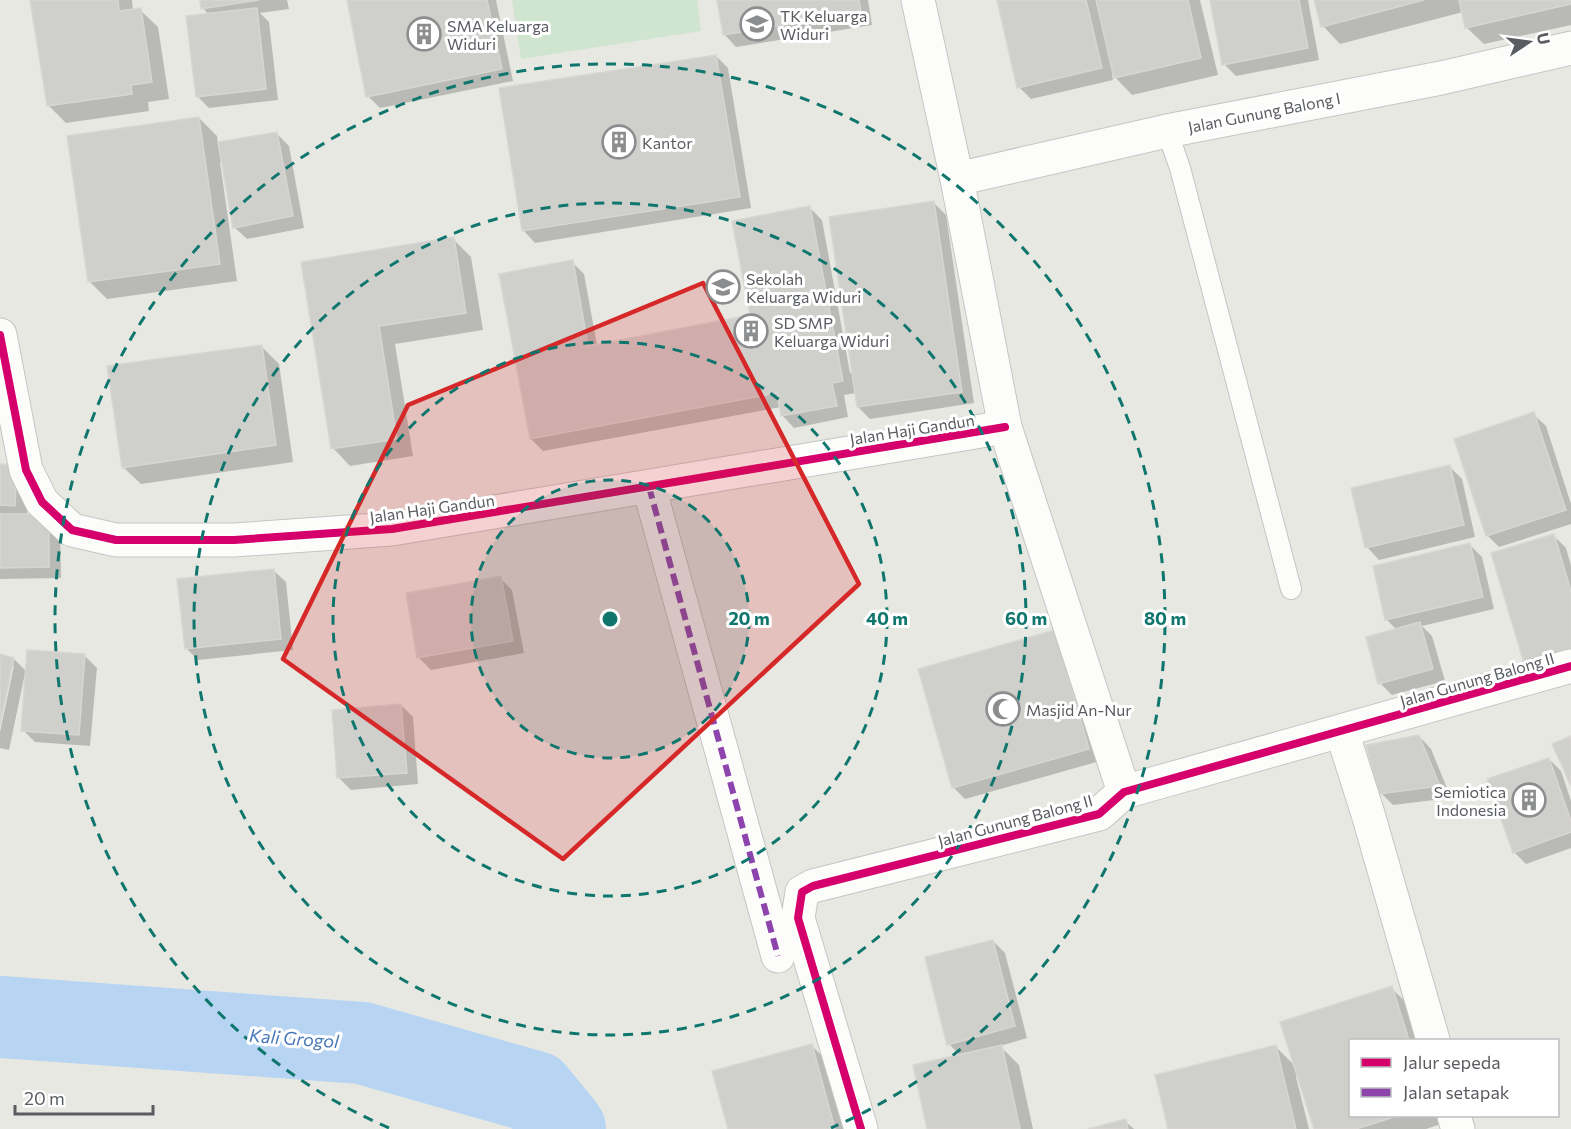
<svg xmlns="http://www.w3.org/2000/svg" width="1571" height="1129" viewBox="0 0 1571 1129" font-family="Commissioner,sans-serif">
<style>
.green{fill:#d0e5d0}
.shadow{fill:#0003}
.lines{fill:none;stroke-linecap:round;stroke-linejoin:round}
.river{stroke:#b7d5f2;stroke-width:82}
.building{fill:#cfcfcc;stroke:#d8d6d2;stroke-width:1.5}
.lane-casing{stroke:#c5c5c3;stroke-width:22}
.street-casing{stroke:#c5c5c3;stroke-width:35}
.lane{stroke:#fcfcfb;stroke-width:20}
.street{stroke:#fcfcfb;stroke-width:33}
.quiet{stroke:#8e44ad;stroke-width:6;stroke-dasharray:12 6;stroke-linecap:butt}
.cycleway-casing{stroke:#fff;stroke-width:11}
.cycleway{stroke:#d6006c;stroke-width:8}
.marked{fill:#d62828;fill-opacity:0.2;stroke:#d62828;stroke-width:4.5;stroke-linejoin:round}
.ring{fill:none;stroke:#0f766e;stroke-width:3;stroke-dasharray:10 8}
.labels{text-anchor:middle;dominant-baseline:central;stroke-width:6;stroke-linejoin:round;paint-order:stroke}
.poi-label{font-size:16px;fill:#595c60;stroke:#fff;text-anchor:start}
.street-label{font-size:16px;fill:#595c60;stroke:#fff}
.water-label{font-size:18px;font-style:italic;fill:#4777ba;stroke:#fff}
.centre{fill:#0f766e;stroke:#fff;stroke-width:3}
.ring-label{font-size:18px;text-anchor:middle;font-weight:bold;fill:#0f766e;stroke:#fff;stroke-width:6;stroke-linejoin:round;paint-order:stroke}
</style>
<rect width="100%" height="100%" fill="#e8e8e3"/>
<!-- green -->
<polygon class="green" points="512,0 697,0 701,31 521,59"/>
<!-- shadow -->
<g class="shadow">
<polygon points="32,0 132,0 133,11 140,10 158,27 169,99 148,102 149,111 66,123 48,105"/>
<polygon points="201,0 287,0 289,9 260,13 269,22 278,100 209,108 197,96 209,15 203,8"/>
<polygon points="348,0 496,0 513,81 380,108 368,96"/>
<polygon points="719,0 868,0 872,25 736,47 724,34"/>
<polygon points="999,0 1200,0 1218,75 1132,95 1112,74 1113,80 1031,99 1019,87"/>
<polygon points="1212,0 1308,0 1319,60 1236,76 1224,64"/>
<polygon points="1316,0 1571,0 1571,25 1484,44 1466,27 1463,12 1340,44 1323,26"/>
<polygon points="716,56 728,68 751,208 535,243 523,230"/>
<polygon points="199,118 217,136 218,144 276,133 289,146 304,228 247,239 234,227 223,162 220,162 237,281 107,299 90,282"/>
<polygon points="934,203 946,215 974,403 870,419 858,407 856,393 844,395 848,417 794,428 782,415 781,407 543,451 531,439 572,262 584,274 597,345 752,317 810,208 822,220 850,373 853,372"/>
<polygon points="453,239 471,257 483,330 395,344 413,456 350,466 333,448 303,263"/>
<polygon points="261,346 279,364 293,462 141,484 123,467"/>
<polygon points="1533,414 1546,426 1571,504 1571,524 1499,547 1487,535"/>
<polygon points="0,466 29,479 27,515 60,527 61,578 0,579"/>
<polygon points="1449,466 1462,479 1475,537 1379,560 1367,547"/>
<polygon points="1554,536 1566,548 1571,566 1571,675"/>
<polygon points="1470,545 1482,557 1494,609 1422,626 1432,636 1445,681 1392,695 1380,683 1397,630 1386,619"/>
<polygon points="273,570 286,582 293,650 198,660 186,648"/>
<polygon points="500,578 512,590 524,653 431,670 419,658"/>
<polygon points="1055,632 1100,761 965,799 953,787"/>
<polygon points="84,655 97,668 90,746 35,742 23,730 26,678 24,678 9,750 0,748 0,732 14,666 11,666 0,717 0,656 14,659 27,672"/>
<polygon points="401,705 413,717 418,784 351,790 339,778"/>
<polygon points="1419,736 1431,749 1451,798 1393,805 1381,793"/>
<polygon points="1549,759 1561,771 1571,801 1571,848 1526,864 1514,852"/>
<polygon points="993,941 1005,953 1027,1038 1000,1046 1019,1065 1033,1129 928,1129 961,1056 949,1044"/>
<polygon points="1391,988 1409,1005 1420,1040 1350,1040 1350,1116 1444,1116 1447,1122 1426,1129 1316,1129 1299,1076 1296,1077 1309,1129 1170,1129 1276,1047 1295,1066"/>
<polygon points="811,1045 829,1063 847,1129 729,1129"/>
<polygon points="1125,1121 1134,1129 1094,1129"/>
</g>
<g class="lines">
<!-- river -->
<polyline class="river" points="0,1017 362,1043 535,1092 565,1129"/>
</g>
<!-- building -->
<g class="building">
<polygon points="30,0 118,0 119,11 141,8 152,82 131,85 132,94 47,106"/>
<polygon points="200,0 259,0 201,9"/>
<polygon points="347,0 487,0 502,69 366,97"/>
<polygon points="717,0 859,0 861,13 723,35"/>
<polygon points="997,0 1086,0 1102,68 1017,88"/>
<polygon points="1096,0 1188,0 1201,58 1114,78"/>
<polygon points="1210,0 1299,0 1308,48 1222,65"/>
<polygon points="1314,0 1424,0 1321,27"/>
<polygon points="1459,0 1571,0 1571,4 1465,28"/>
<polygon points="257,8 266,89 196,97 186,16"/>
<polygon points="716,55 740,197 522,231 499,88"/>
<polygon points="199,117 220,264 88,282 67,136"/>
<polygon points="277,132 293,216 233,228 218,142"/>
<polygon points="934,201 962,392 857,407 829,217"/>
<polygon points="810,206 843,381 832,383 837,406 781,416 777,393 530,439 499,274 573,260 588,346 750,315 732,221"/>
<polygon points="454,237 466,313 379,326 397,439 331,449 301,262"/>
<polygon points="262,345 276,445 122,468 107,366"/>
<polygon points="1534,412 1566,510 1486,536 1454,439"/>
<polygon points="0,464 17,465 15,506 0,505"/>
<polygon points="1450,465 1464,525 1365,548 1351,488"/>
<polygon points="0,514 49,514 49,567 0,568"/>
<polygon points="1554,534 1571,591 1571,659 1527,673 1491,553"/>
<polygon points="1470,543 1483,597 1385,620 1373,566"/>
<polygon points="274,569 281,639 185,649 177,579"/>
<polygon points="501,576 513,641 417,658 406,593"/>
<polygon points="1420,622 1433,669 1378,684 1366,637"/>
<polygon points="1055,630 1089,749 952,788 918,669"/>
<polygon points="27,650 85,654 79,735 21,731"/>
<polygon points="0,654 14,658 0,725"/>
<polygon points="401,704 407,773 337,778 332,710"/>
<polygon points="1419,735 1440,786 1379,794 1366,745"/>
<polygon points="1571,736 1571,786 1552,744"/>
<polygon points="1549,758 1571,821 1571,832 1513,853 1487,779"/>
<polygon points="993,940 1015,1026 947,1045 925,957"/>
<polygon points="1392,986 1409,1040 1350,1040 1350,1116 1397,1116 1356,1129 1314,1129 1280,1022"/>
<polygon points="812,1044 835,1129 728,1129 712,1071"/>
<polygon points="1002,1045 1020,1129 927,1129 913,1065"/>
<polygon points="1276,1045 1296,1129 1168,1129 1155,1075"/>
<polygon points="1126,1119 1128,1129 1088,1129"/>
</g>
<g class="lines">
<defs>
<polyline id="lane" points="1167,131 1180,168 1291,589"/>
<g id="street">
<polyline points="918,0 957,179 1005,427 1124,792"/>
<polyline points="957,179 1167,131 1441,78 1571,48"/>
<polyline points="0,335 26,470 42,502 72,530 116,540 234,540 392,529 1005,427"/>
<polyline points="649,487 778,956"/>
<polyline points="1342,732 1368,814 1433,1040"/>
<polyline points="1454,1116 1458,1129"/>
<polyline points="861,1129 798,918 802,892 813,886 1099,814 1124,792 1571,666"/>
</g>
</defs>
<!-- lane casing -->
<use href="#lane" class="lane-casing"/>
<!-- street casing -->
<use href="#street" class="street-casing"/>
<!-- lane -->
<use href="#lane" class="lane"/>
<!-- street -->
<use href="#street" class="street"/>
<!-- quiet -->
<polyline class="quiet" points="649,487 778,956"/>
<defs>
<g id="cycleway">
<polyline points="0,335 26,470 42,502 72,530 116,540 234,540 392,529 1005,427"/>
<polyline points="861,1129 798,918 802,892 813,886 1099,814 1124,792 1571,666"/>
</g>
</defs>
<!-- cycleway casing -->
<use href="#cycleway" class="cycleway-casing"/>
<!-- cycleway -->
<use href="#cycleway" class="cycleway"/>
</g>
<!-- marked area -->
<path class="marked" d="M703,283L859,584L563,859L283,659L408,405Z"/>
<!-- distance rings -->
<circle cx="610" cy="619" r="139" fill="#0f766e" fill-opacity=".12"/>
<g class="ring">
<circle cx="610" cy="619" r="139"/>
<circle cx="610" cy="619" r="277"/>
<circle cx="610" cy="619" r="416"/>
<path d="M389 1128A555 555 0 1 1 831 1128"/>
</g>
<!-- icons -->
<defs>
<symbol id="school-ring" viewBox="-11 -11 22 22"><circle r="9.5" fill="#fff" stroke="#8b8d8e" stroke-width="1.5"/><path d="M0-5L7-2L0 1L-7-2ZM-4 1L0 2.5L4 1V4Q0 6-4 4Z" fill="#8b8d8e"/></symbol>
<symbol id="building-ring" viewBox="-11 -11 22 22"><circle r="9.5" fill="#fff" stroke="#8b8d8e" stroke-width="1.5"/><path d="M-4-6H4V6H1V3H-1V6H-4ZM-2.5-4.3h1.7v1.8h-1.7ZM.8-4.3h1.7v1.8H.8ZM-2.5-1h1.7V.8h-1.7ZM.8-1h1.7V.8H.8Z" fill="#8b8d8e"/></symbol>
<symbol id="mosque-ring" viewBox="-11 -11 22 22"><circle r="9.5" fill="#fff" stroke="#8b8d8e" stroke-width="1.5"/><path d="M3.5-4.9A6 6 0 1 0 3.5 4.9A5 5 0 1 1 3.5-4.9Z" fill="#8b8d8e"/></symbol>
</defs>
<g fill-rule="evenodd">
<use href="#school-ring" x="738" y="5" width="38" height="38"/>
<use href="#building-ring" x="405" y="15" width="38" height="38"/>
<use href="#building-ring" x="600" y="123" width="38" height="38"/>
<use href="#school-ring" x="704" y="268" width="38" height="38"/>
<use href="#building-ring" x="732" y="312" width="38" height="38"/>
<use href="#mosque-ring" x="984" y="690" width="38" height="38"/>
<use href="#building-ring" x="1510" y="781" width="38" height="38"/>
</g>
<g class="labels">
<!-- poi labels -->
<g class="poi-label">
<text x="780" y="15">TK Keluarga<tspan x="780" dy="18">Widuri</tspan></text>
<text x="447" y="25">SMA Keluarga<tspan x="447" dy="18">Widuri</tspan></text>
<text x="642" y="142">Kantor</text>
<text x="746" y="278">Sekolah<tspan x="746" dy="18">Keluarga Widuri</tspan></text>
<text x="774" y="322">SD SMP<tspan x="774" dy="18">Keluarga Widuri</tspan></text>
<text x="1026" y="709">Masjid An-Nur</text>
<text x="1506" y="791" text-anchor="end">Semiotica<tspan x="1506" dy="18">Indonesia</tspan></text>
</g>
<!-- street labels -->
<g class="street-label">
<text transform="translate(1264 112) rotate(-11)">Jalan Gunung Balong I</text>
<text transform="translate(912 429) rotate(-9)">Jalan Haji Gandun</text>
<text transform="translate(432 508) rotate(-8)">Jalan Haji Gandun</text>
<text transform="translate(1477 679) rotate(-16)">Jalan Gunung Balong II</text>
<text transform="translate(1015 820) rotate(-15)">Jalan Gunung Balong II</text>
</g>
<!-- water labels -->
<g class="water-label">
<text transform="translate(294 1038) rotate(4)">Kali Grogol</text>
</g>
</g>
<circle cx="610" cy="619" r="9" class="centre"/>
<g class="ring-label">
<text x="749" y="625">20 m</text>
<text x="887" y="625">40 m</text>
<text x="1026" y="625">60 m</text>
<text x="1165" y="625">80 m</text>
</g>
<!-- legend -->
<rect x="1349" y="1039" width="210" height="78" fill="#ffffff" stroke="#bdbebf" stroke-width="1.5"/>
<rect x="1361" y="1058" width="30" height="9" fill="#d6006c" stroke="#bdbebf" stroke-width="1.5"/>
<text x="1403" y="1069" font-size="18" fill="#595c60">Jalur sepeda</text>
<rect x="1361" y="1088" width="30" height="9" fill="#8e44ad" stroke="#bdbebf" stroke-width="1.5"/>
<text x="1403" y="1099" font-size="18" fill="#595c60">Jalan setapak</text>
<!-- north arrow -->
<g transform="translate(1529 42) rotate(77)" stroke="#ffffff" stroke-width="4.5" paint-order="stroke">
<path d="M0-4.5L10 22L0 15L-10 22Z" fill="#595c60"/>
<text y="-9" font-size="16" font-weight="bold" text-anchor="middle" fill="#595c60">U</text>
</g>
<!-- scale -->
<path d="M15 1105v9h138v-9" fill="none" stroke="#595c60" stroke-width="3"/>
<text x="24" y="1105" font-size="18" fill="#595c60" stroke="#ffffff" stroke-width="4.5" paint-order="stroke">20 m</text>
</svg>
